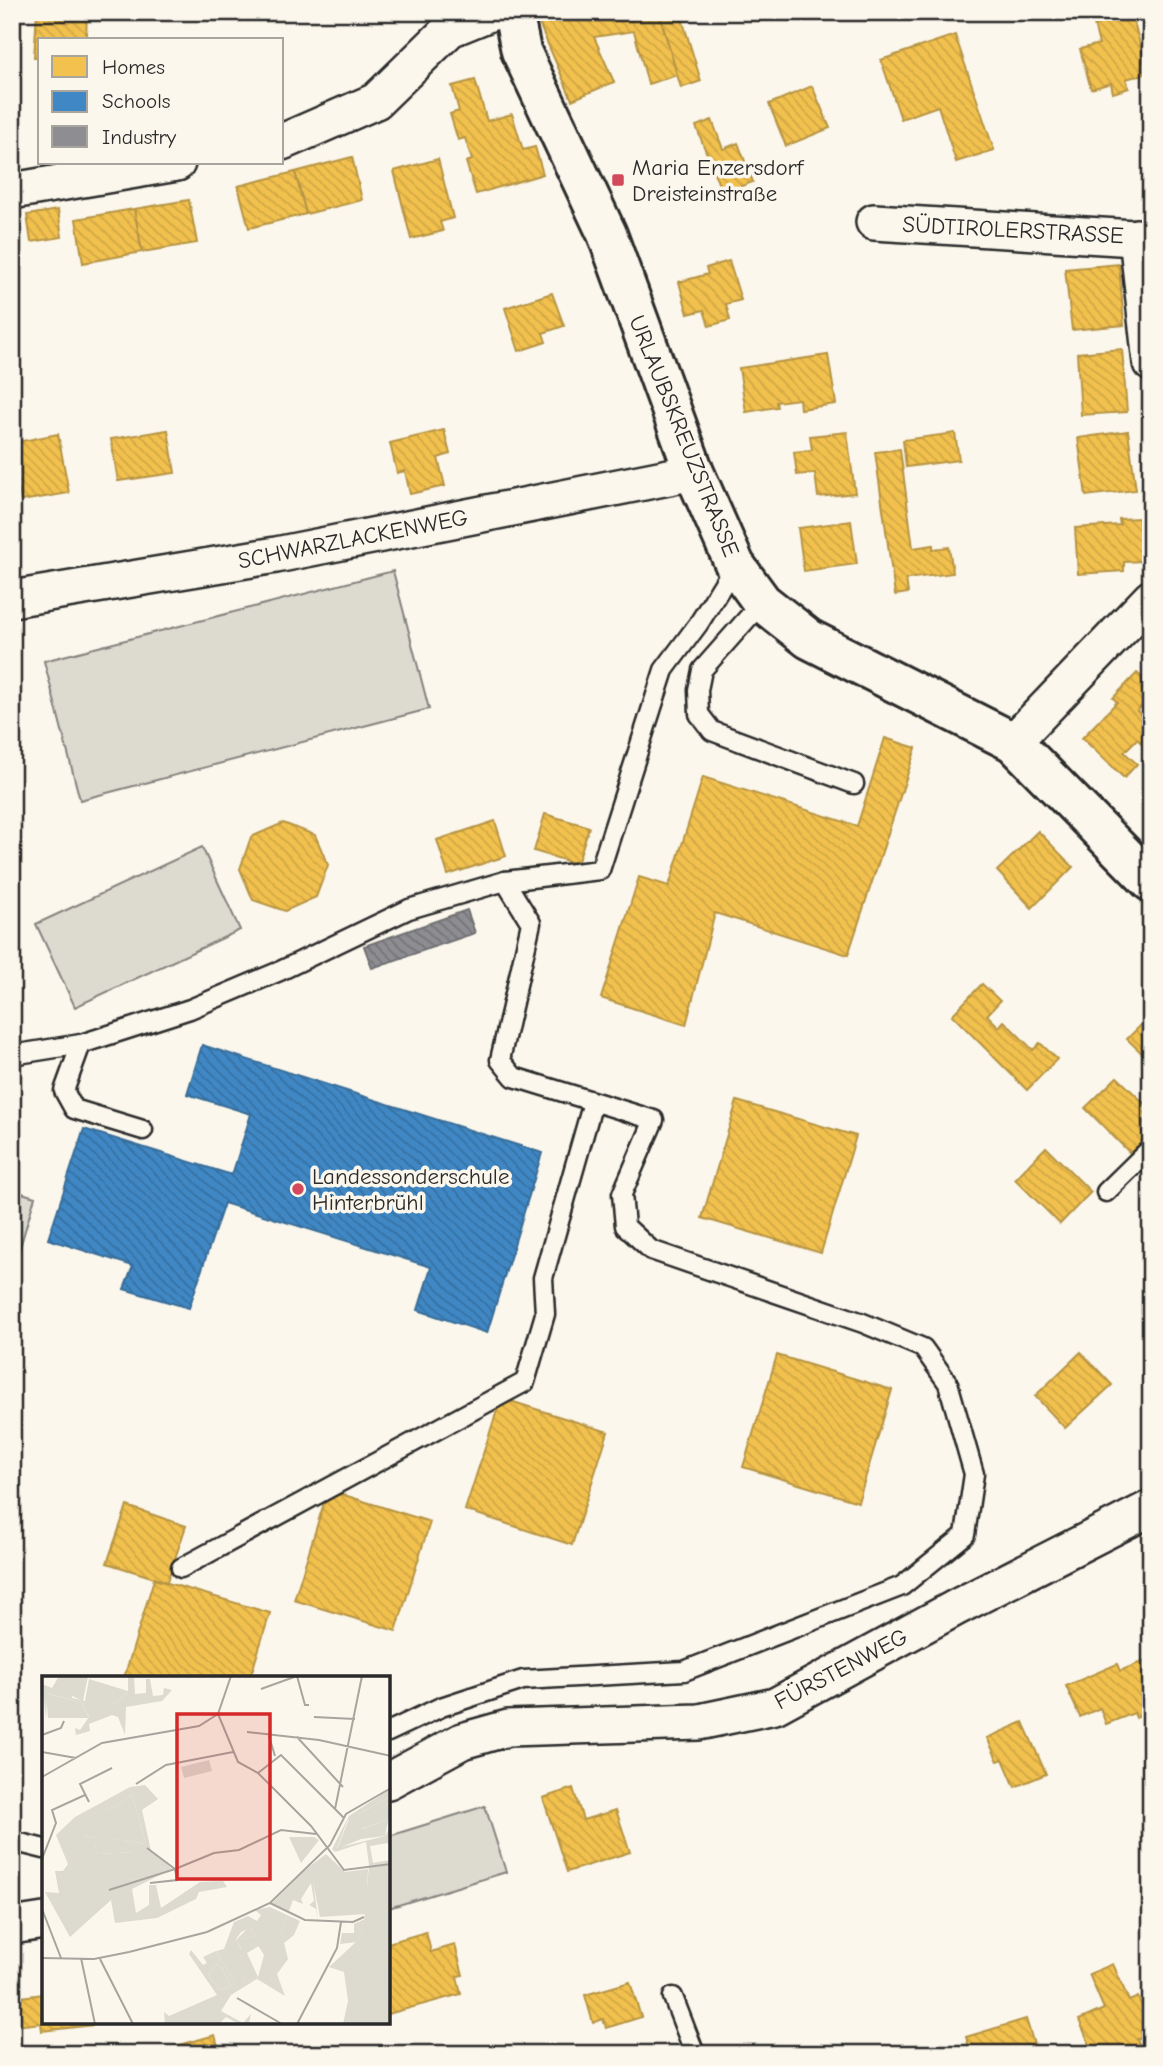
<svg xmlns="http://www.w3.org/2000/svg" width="1163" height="2066" viewBox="0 0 1163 2066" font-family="'Comic Neue',sans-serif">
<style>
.garden{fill:#dddad0;stroke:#84827e;stroke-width:2}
.homes{fill:url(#homes-back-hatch);stroke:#b69444;stroke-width:2}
.schools{fill:url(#schools-back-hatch);stroke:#396c97;stroke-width:2}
.industry{fill:url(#industry-back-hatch);stroke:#707073;stroke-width:2}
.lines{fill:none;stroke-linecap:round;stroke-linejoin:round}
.lane-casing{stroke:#2b2b2b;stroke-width:23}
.street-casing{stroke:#2b2b2b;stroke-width:40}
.secondary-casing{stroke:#2b2b2b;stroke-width:44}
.lane{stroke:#fbf7ec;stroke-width:18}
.street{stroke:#fbf7ec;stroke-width:35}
.secondary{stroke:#fbf7ec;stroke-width:38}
.poi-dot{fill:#d1495b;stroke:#fbf7ec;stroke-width:2.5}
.labels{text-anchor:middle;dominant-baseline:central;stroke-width:7;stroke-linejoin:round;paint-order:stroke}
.poi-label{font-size:23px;fill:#2b2b2b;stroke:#fbf7ec;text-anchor:start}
.street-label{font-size:23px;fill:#2b2b2b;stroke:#fbf7ec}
.inset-road{fill:none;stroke:#a8a59f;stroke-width:2}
.view{fill:#d62828;fill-opacity:0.15;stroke:#d62828;stroke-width:3.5}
.inset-edge{fill:none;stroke:#2b2b2b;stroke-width:3.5}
</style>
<defs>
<pattern id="homes-back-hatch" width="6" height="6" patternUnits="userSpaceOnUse" patternTransform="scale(1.75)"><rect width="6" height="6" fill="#f2c14e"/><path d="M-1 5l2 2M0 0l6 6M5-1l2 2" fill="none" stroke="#d0a644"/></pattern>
<pattern id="schools-back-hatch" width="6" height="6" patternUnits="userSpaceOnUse" patternTransform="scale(1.75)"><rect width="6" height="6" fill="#3f88c5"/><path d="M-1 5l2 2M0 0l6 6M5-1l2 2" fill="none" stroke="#356fa0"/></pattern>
<pattern id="industry-back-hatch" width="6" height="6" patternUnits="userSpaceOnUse" patternTransform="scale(1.75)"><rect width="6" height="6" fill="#8d8d92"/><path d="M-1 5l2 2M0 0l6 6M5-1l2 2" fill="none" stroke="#737377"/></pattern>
</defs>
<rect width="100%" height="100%" fill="#fbf7ec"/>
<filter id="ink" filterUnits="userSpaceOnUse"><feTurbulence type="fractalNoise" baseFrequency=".0143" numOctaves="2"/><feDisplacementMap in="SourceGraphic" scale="14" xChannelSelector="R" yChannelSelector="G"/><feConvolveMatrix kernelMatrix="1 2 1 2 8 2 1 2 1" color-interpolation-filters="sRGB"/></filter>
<g filter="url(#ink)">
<!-- garden -->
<g class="garden">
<polygon points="393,571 429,709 80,800 44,661"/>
<polygon points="202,847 240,930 75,1007 36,924"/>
<polygon points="12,1190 35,1197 12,1274"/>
<polygon points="485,1806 506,1872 389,1908 389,1836"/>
</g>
<!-- homes -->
<g class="homes">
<polygon points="37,12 87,12 86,40 40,40 40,57 34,57"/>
<polygon points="593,12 659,12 677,75 648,84 634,31 594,37 614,82 572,100 538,21"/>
<polygon points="659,12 680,12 701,81 681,88"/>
<polygon points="1132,15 1148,73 1126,79 1129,88 1113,93 1111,83 1091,89 1080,49 1099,44 1094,25"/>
<polygon points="955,35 994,150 956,162 938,106 901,119 881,60"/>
<polygon points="475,80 487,121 512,114 523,150 535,147 543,174 476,194 466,162 472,160 465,138 458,140 450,114 459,111 452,86"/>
<polygon points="812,86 830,128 786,146 769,104"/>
<polygon points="712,120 723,149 738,143 753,182 722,193 696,126"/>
<polygon points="352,157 362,200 306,214 295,172"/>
<polygon points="438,159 453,218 440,222 443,231 411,239 394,171"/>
<polygon points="295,172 306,214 249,228 238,186"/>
<polygon points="189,200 197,243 142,252 134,209"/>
<polygon points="134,209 142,252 83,263 76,219"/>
<polygon points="58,210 62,237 31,242 27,215"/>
<polygon points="729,261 741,300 726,304 730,320 709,326 704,310 688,314 679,282 708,274 706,268"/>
<polygon points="1119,264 1124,325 1072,330 1065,269"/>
<polygon points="552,293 564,326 543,333 546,342 519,351 505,308"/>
<polygon points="1122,349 1127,412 1081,415 1077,353"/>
<polygon points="828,355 836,404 800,409 799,399 776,402 777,407 746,412 739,368"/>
<polygon points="168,430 175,473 118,481 111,439"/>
<polygon points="444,430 450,454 438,458 445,486 410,494 405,471 397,473 390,443"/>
<polygon points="1128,431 1136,490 1086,496 1078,438"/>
<polygon points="847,432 855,493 818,497 815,473 797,475 794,452 812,450 810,436"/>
<polygon points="955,433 959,460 906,467 903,440"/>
<polygon points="58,434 69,493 21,501 16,478 12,479 12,443"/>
<polygon points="900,449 913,548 933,545 933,549 949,547 953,573 906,579 908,593 895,595 875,452"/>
<polygon points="1139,518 1143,561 1124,562 1124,571 1078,574 1075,528 1120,525 1119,519"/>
<polygon points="851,521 857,564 804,571 798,528"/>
<polygon points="1137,673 1151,685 1151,697 1137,711 1151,725 1151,749 1149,750 1137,739 1124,752 1137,764 1124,778 1082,738 1117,702 1113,698"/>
<polygon points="885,738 916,748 848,955 715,913 686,1025 601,998 639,877 669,886 703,777 857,826"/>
<polygon points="545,814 589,827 577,864 534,851"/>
<polygon points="495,821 506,856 448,875 437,840"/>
<polygon points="283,823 315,835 328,865 316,897 285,911 253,900 240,869 251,837"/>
<polygon points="1038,831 1073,867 1032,908 997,871"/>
<polygon points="982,984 1000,1001 987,1015 999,1027 1004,1021 1033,1050 1040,1043 1057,1059 1027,1090 952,1015"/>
<polygon points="1151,1015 1151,1062 1127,1039"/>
<polygon points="1117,1077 1151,1110 1151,1133 1130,1153 1085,1108"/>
<polygon points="737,1101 856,1136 821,1253 702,1218"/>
<polygon points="1046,1147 1091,1192 1060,1224 1015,1179"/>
<polygon points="1081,1352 1112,1385 1065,1428 1035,1396"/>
<polygon points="777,1355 892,1390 858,1502 743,1467"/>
<polygon points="501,1398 608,1432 572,1545 465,1510"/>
<polygon points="328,1490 430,1522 396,1631 294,1600"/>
<polygon points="127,1506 186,1526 167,1582 107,1563"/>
<polygon points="154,1579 270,1613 250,1678 124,1678"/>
<polygon points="1151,1658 1151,1711 1136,1718 1134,1713 1106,1724 1100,1708 1080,1717 1066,1686 1117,1664 1120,1671"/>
<polygon points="1023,1722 1046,1774 1015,1787 1003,1759 998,1761 987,1738"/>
<polygon points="573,1788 583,1820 616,1810 630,1852 567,1872 543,1798"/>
<polygon points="426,1932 431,1952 455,1945 463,1975 457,1976 461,1994 388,2014 388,1943"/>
<polygon points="1113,1964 1129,2001 1138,1997 1151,2026 1151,2034 1137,2039 1144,2054 1094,2054 1079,2020 1104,2009 1089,1974"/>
<polygon points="630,1982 641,2017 606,2028 603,2019 593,2023 585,1995"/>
<polygon points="44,1994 44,2022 93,2022 93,2025 42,2031 41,2023 16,2026 13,1998"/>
<polygon points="1026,2019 1037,2054 971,2054 966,2037"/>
<polygon points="215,2035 220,2054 155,2054 155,2052"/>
</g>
<!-- schools -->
<polygon class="schools" points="202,1045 542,1153 487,1333 418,1310 431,1267 224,1203 189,1308 124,1289 133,1266 48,1239 84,1129 232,1175 251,1114 187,1094"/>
<!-- industry -->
<polygon class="industry" points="467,910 475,933 372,968 364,946"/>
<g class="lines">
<defs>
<g id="lane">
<polyline points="762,602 702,670 698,690 699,714 712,731 854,784"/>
<polyline points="81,1044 64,1091 74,1109 143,1130"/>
<polyline points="12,1055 81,1044 190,1009 280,971 409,909 505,881"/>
<polyline points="1106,1192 1151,1148"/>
<polyline points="181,1568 525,1382 545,1314 543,1278 593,1102"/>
<polyline points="388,1732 441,1707 523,1680 684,1671 902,1586 965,1535 974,1474 948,1383 923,1348 863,1323 651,1250 625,1226 622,1194 654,1120 514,1077 500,1060 531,923 505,881 600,870 664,670 699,623 735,565"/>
<polyline points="12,1841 44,1849"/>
<polyline points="673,1997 695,2054"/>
</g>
<g id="street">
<polyline points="282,142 376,101 450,29 492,12"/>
<polyline points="12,191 177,163"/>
<polyline points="874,222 1151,239"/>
<polyline points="1137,237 1151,363"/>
<polyline points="12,599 276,555 694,472"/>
<polyline points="1013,742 1151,598"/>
<polyline points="388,1781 462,1741 508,1728 699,1722 775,1706 957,1607 1151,1508"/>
<polyline points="12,1926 44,1921"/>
</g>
<polyline id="secondary" points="513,12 521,51 607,234 694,472 735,565 762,602 809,639 1013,742 1151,882"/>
</defs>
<!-- lane casing -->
<use href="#lane" class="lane-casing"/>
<!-- street casing -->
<use href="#street" class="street-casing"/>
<!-- secondary casing -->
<use href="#secondary" class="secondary-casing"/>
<!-- lane -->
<use href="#lane" class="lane"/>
<!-- street -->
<use href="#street" class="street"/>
<!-- secondary -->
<use href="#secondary" class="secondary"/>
</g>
</g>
<!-- markers -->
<g class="poi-dot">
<rect x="611" y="173" width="14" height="14" rx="3.5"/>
<circle cx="298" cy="1189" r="7"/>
</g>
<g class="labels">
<!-- poi labels -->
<g class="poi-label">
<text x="632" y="167">Maria Enzersdorf<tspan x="632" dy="26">Dreisteinstraße</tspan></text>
<text x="312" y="1176">Landessonderschule<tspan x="312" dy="26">Hinterbrühl</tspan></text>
</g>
<!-- street labels -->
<g class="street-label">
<text transform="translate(1013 230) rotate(3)">SÜDTIROLERSTRASSE</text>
<text transform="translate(684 436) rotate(68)">URLAUBSKREUZSTRASSE</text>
<text transform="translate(353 539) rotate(-11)">SCHWARZLACKENWEG</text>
<text transform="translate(841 1669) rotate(-28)">FÜRSTENWEG</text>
</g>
</g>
<!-- overview -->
<g transform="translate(42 1676)">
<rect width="348" height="348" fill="#fbf7ec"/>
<path d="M28,0H46L41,25L26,18ZM47,3L86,15V17L70,29L65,28L63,19L62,30L43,25ZM4,17L40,27L47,42H6ZM90,118L104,168L62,161L70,143L54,162L42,160L37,143L75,130ZM348,121V127L317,146L320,153L347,143L348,135L343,160L319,163L295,173L307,143L311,149L316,138ZM247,161H272L277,164L259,187ZM55,166H85L94,176L56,178L52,171ZM284,178L303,196L326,193L324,238L278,241L271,205L263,194ZM108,182L124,195L89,204L85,200L87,192ZM228,231L245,239L240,255L222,272L208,252L199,256L194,263L199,273V264L210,260L217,270L205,277L216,301L206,306L199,297L202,309H194L174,275L182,273L192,246L206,240L215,245L219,239L213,234ZM323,243L315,266L298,268L300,257H312V248ZM173,288L179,290L189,310L178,314L166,299Z" fill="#dddad0"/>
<path d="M17,0H28L30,22L61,29L63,19L70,29L86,17V0L92,1L93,18L104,17V3H108L111,20L121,19L122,12L130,14L120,25L84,31L83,59L76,41L70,39L47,48L48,55L34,59L33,52L38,54L47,41L40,27L5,17L4,42L0,8L10,12ZM103,109L116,123L100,134L109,175L130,193L90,213L94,237L107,229V209H114L119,232L158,206L181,205L185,211L157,216L154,223L115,242L73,247L69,224L28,261L3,216L17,217L13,195H21L26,188L14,159L33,141L88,111ZM90,118L104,168L63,161L72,139L54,162L42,160L38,143L75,130ZM55,166H85L93,176L56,178L52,171ZM108,183L123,194L89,204L85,200L92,189L96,202L103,199L100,187ZM348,113V121L316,138L318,143L311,149L306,143L295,172L343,160L348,151V171L346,167L328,170L331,187L348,184V348H301L306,325L302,296L287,291L315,265L322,246L327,189L324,166L293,176L290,173L307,140ZM263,194L271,204L276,243L274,233L267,229L272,225L269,207L259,223L261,228L251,224L247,235L230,227ZM245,239L258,245L252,259L242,267L246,283L235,298L243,320L215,303L189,319L179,335L201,347L209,338L207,348H197L184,341L177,348H123L122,336L127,340L175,319L147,278L149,274L161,289L165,287L161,281L174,275L194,309H202L198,295L206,306L216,301L222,279L210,260L199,264L201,275L194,264L207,251L222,271L240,255ZM173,288L179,290L189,310L178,314L166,299Z" fill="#dddad0" fill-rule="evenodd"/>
<path d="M348,127L347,143L319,153L316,146Z" fill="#dddad0"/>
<path d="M167,84L170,95L142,102L139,91Z" fill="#dddad0"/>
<path class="inset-road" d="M189,0L176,38L196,86L216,97L269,150L302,194L349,188M255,0L263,29H267M219,13L255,0M272,41L313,43M205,56L277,64L349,80M226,57L233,80M0,59L19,52L22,45M255,61L301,111M0,76L34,82M216,97L239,79L302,142M0,101L60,67L157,50L176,38M94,108L124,89L191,76M47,126L38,108L70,92M293,133L320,0M105,172L133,193L172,177L197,174L239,154L274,158M0,183L14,147L10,134L43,119M67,214L133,193L135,204L108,207M228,227L263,244L311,246L322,241M0,233L19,282M0,282L52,283L87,276L165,256L228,227L288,169L304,138L349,112M39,282L53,348M58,283L91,348M195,322L240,348M255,348L295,272L299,246"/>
<path class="view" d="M135,38H228V203H135Z"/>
<rect width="348" height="348" class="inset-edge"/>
</g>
<!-- margin -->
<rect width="1163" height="2066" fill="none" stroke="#fbf7ec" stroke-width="42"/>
<rect x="21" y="21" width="1121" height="2024" fill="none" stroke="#2b2b2b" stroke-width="2.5" filter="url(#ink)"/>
<!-- legend -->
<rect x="38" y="38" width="245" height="126" fill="#fbf7ec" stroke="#a8a59f" stroke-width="2"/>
<rect x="52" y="56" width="35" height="21" fill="#f2c14e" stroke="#a8a59f" stroke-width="2"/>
<text x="102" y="74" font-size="21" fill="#2b2b2b">Homes</text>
<rect x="52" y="91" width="35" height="21" fill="#3f88c5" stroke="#a8a59f" stroke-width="2"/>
<text x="102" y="108" font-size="21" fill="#2b2b2b">Schools</text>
<rect x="52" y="126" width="35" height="21" fill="#8d8d92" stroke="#a8a59f" stroke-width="2"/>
<text x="102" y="144" font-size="21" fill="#2b2b2b">Industry</text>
</svg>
